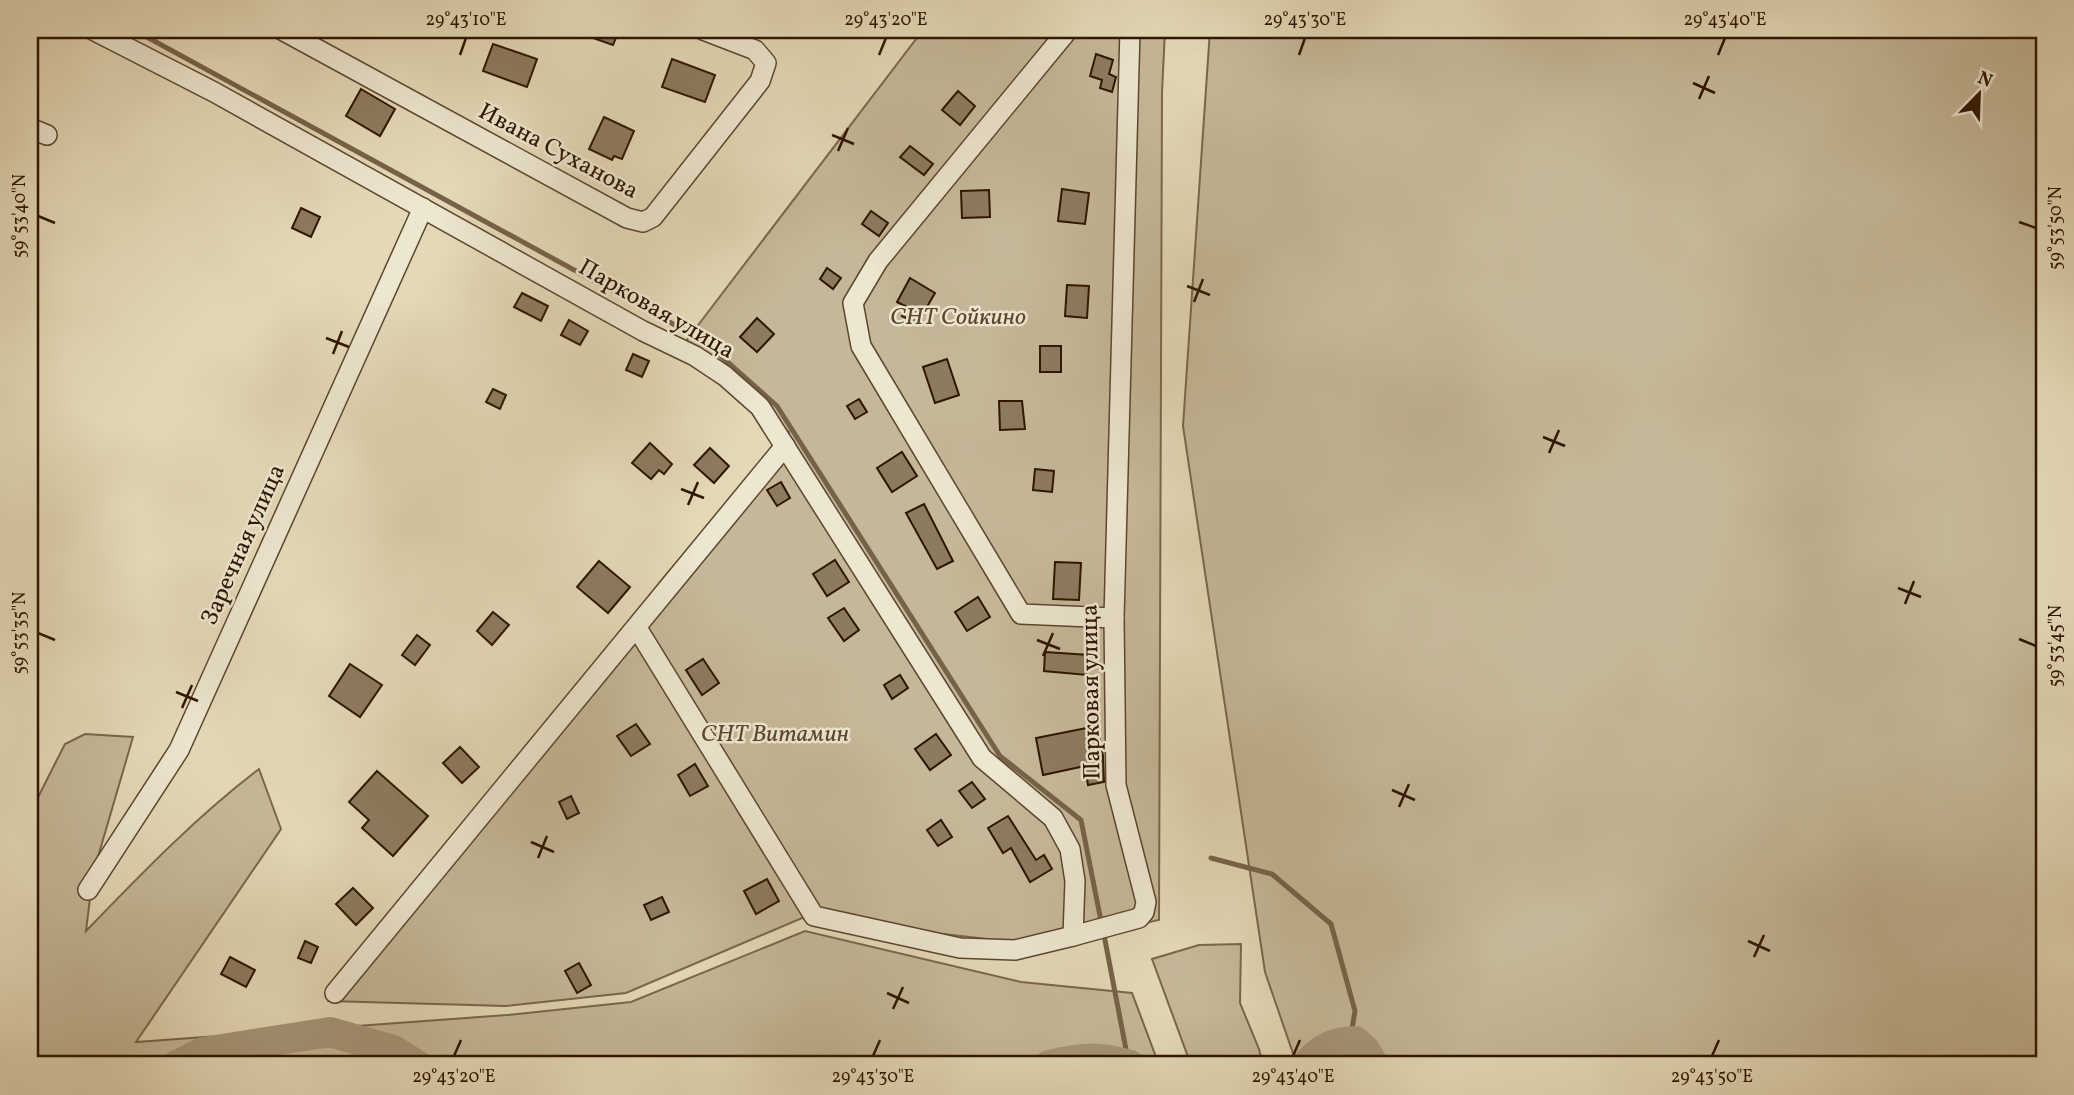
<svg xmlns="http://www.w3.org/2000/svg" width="2074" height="1095" viewBox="0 0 2074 1095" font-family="Vollkorn,serif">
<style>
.green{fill:#c5b898;stroke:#7a664c;stroke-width:2}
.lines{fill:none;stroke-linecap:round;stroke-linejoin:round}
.stream{stroke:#766249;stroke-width:5}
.river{stroke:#a69679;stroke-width:30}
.building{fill:#8d7b5f;stroke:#2f1500;stroke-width:2}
.minor-casing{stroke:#5c462e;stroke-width:22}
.minor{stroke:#ede6d0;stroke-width:19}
.ticks{fill:none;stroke:#2f1500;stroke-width:2.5}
.labels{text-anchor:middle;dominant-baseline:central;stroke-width:5;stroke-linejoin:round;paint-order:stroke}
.street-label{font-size:24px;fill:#2f1500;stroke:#ede6d0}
.park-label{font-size:24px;font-style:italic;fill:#5c462e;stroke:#ede6d0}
.neatline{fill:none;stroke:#2f1500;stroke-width:2.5}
.ticks-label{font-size:18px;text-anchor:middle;fill:#2f1500}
</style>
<rect width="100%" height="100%" fill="#e4d9b7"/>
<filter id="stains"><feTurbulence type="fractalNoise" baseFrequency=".00286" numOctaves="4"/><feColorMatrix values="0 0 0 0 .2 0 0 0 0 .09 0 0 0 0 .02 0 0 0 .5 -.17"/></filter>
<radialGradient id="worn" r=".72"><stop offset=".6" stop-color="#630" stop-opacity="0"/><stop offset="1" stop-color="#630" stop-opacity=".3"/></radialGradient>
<!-- green -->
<g class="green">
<polygon points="923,30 1165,30 1162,93 1159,920 1041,945 802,918 626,993 506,1006 329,1001 666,575 789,432 686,341"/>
<polygon points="1210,30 2044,30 2044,1065 1297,1065 1265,972 1183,426"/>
<path d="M85,734L133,737L93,874L86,931C141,874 196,817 259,769L281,829L136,1042L507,1015L631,1002L805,931L1021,982L1132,993L1159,1065H30V813L65,744Z"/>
<polygon points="1241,944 1240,1003 1259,1049 1263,1065 1191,1065 1152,959 1199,945"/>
</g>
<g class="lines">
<!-- stream -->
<g class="stream">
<polyline points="134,30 686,331"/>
<polyline points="705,342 777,406 1000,756 1081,820 1101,921"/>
<polyline points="1211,858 1272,874 1331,924 1355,1011 1350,1041"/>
<polyline points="1104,935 1129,1065"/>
</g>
<!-- river -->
<g class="river">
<polyline points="177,1065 203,1052 330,1032 393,1050 417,1065"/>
<path d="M1049,1065C1081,1057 1099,1056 1130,1065"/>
<path d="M1306,1065C1320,1048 1334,1042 1355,1041L1365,1050L1374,1065"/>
</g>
</g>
<!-- building -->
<g class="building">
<polygon points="576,30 619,30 613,45 576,32"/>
<polygon points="493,44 537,59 527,87 483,71"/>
<polygon points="1096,54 1113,60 1109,74 1116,77 1112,92 1100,88 1102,80 1090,76"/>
<polygon points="672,59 715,75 705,102 662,87"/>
<polygon points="361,89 395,109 380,136 346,116"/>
<polygon points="958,91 975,106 960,125 942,110"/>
<polygon points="604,117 634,131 622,159 614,156 612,160 589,149"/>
<polygon points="910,146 933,164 924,175 900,157"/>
<polygon points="1062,189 1089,193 1085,224 1058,221"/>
<polygon points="989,190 990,217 962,218 961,191"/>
<polygon points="301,208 320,217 311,237 292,228"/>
<polygon points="871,211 888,223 879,236 862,224"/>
<polygon points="827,268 841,278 833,289 820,279"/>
<polygon points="910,278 935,293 917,324 902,316 907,307 897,302"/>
<polygon points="1067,285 1089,286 1087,318 1065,316"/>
<polygon points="522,293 548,306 541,321 514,307"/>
<polygon points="757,318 774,334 757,352 740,337"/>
<polygon points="569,320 588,331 580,345 561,335"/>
<rect x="1040" y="346" width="21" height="26"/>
<polygon points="633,354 649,361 642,377 626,370"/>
<polygon points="947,359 959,395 935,403 923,367"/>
<polygon points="493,389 506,395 500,409 486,402"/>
<polygon points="859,399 867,412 855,419 847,406"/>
<polygon points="999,401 1022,401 1025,429 1000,430"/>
<polygon points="650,443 672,464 664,474 659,470 651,479 632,463"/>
<polygon points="710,448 729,466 714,483 694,465"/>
<polygon points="902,452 917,476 892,492 877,468"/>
<polygon points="1035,469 1054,471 1052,492 1033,490"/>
<polygon points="781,482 790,498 777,506 767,490"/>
<polygon points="924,504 953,561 937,569 906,513"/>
<polygon points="835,560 849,582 827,596 813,574"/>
<polygon points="599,561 630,587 608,613 577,587"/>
<polygon points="1055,562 1081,563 1079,600 1053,599"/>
<polygon points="978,597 990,617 967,631 955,612"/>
<polygon points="844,608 859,630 844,641 828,618"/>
<polygon points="493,612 509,625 492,645 477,631"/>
<polygon points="417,635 430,645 415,665 402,655"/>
<polygon points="1045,652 1089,655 1087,675 1044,671"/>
<polygon points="703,659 719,683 702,695 686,670"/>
<polygon points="350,664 382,685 360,717 329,696"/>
<polygon points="900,675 908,688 892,699 884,685"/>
<polygon points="636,724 650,744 631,756 617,736"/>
<polygon points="1097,726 1103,756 1104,782 1088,785 1085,766 1043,775 1036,738"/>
<polygon points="936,734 951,755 930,770 915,749"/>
<polygon points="460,747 479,767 462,783 443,763"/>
<polygon points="695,764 708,786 690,796 678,775"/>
<polygon points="377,771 428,816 393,856 362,828 369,820 349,802"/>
<polygon points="972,782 985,799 972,808 959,791"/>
<polygon points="571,796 579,813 567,819 559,802"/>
<polygon points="1008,816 1036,860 1044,855 1052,869 1030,882 1011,848 1003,853 988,828"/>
<polygon points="941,820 952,837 938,846 927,830"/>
<polygon points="767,879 779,901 756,914 744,891"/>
<polygon points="353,888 373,908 356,925 336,904"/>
<polygon points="662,897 669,912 651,920 644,905"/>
<polygon points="305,941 318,947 311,963 298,958"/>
<polygon points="230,957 255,970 246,987 221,974"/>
<polygon points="579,963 591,985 577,993 565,971"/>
</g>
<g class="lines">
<defs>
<g id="minor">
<polyline points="93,30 214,92 643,331 695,356 725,376 760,407 982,758 1053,818 1070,849 1075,881 1073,936 1139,918 1144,912 1146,902 1116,785 1114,618 1130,30"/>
<polyline points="282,30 627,218 643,222 653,217 760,81 766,63 755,50 703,30"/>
<polyline points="1068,30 878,261 853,303 861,346 1021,614 1114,618"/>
<polyline points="30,128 47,135"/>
<polyline points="637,628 814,916 960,948 1015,950 1073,936"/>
<polyline points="88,890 179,750 423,208"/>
<polyline points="335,993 785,446"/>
</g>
</defs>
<!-- minor casing -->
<use href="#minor" class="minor-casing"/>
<!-- minor -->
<use href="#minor" class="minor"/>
</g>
<!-- ticks -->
<path class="ticks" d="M460,55L466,38M879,55L886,38M1299,55L1305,38M1718,55L1725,38M1693,83L1715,93M1699,99L1709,76M832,135L854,144M838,151L848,128M38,216L55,223M2019,222L2036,228M1187,286L1210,295M1194,302L1203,279M326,338L349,347M333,354L342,331M1543,437L1565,446M1549,453L1559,430M681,489L704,498M688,505L698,482M1898,588L1921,597M1905,604L1914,581M38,633L55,640M2019,639L2036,646M1037,640L1060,649M1043,656L1053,633M176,692L198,701M182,708L192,685M1392,790L1415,800M1399,807L1409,784M531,842L554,852M538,858L547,836M1748,941L1770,951M1754,957L1764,935M887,993L909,1003M893,1009L903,987M454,1056L461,1040M873,1056L880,1040M1293,1056L1300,1040M1712,1056L1719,1040"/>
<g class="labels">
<!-- street labels -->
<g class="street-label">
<text transform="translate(558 152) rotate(28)">Ивана Суханова</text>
<text transform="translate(656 310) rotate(30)">Парковая улица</text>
<text transform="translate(244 545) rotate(-66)">Заречная улица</text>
<text transform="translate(1092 692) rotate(-91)">Парковая улица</text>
</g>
<!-- park labels -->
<g class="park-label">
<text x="958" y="318">СНТ Сойкино</text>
<text x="775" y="735">СНТ Витамин</text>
</g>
</g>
<!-- margin -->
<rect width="2074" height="1095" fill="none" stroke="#e4d9b7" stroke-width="77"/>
<!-- north arrow -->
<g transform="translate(1979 94) rotate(23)" stroke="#ede6d0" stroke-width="5" paint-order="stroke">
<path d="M0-5L12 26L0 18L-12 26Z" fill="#2f1500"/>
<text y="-10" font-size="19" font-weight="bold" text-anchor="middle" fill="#2f1500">N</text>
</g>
<rect x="38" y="38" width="1998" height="1018" class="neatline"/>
<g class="ticks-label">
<text x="466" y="25">29°43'10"E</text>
<text x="886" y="25">29°43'20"E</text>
<text x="1305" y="25">29°43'30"E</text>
<text x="1725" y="25">29°43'40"E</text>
<text transform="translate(19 216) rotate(-90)" y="6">59°53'40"N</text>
<text transform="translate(2055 228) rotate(-90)" y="6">59°53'50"N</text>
<text transform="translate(19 633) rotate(-90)" y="6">59°53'35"N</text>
<text transform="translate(2055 646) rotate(-90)" y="6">59°53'45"N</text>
<text x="454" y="1082">29°43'20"E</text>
<text x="873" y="1082">29°43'30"E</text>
<text x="1293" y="1082">29°43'40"E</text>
<text x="1712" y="1082">29°43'50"E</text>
</g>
<rect width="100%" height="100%" filter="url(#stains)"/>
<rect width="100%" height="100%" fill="url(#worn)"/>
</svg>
